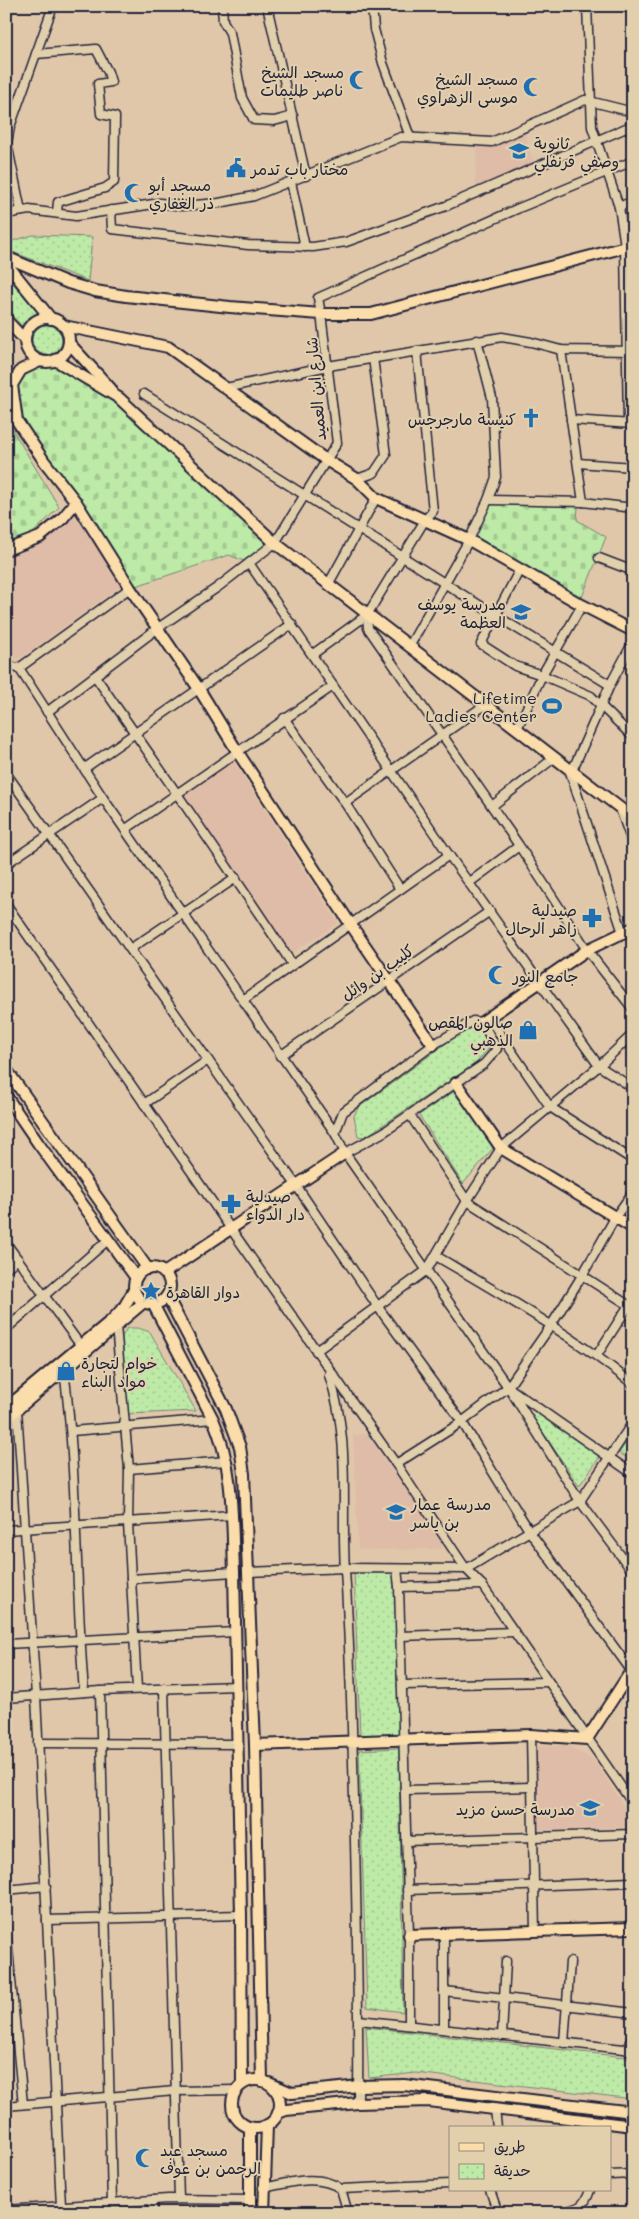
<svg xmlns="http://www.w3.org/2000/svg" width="639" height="2219" viewBox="0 0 639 2219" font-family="Mali,'Playpen Sans Arabic',sans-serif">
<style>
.built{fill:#dfbca7}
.cemetery{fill:url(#cemetery-stones);stroke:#708671}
.park{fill:url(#park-dots);stroke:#708671}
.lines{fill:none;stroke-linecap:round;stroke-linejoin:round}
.minor-casing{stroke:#22223b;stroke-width:11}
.major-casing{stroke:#22223b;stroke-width:14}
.minor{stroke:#e2d0ad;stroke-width:8}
.major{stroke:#fbddab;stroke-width:10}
.labels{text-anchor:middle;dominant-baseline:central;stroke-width:4;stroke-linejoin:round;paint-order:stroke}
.poi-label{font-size:16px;fill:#22223b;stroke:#e2d0ad;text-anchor:start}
.street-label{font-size:16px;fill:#22223b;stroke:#e2d0ad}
</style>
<defs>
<pattern id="cemetery-stones" width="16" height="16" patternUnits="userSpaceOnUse" patternTransform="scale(1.25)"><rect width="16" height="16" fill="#beeaa7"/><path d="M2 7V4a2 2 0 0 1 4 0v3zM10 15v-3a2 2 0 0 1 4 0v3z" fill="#a3c891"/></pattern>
<pattern id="park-dots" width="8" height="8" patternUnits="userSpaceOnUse" patternTransform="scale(1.25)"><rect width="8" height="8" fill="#beeaa7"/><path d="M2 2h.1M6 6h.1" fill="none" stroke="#a3c891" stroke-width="1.8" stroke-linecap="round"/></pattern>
</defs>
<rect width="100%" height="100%" fill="#e1c7aa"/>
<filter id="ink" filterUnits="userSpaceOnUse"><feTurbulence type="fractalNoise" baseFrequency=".02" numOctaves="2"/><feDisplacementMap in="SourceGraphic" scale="10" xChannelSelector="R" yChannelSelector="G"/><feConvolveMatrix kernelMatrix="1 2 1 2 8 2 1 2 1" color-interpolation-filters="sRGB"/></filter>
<g filter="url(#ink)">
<!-- built -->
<g class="built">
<polygon points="525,133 533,162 478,187 475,183 477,146 495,145"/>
<polygon points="70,516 78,519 121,586 25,655 16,659 6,658 6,556 43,543"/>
<polygon points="233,760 338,923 292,953 184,795"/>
<polygon points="367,1434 443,1543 442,1549 358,1550 353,1435"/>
<polygon points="568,1745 594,1760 633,1820 632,1827 538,1831 537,1746"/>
</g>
<!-- cemetery -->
<g class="cemetery">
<polygon points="51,361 119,398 275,543 249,563 229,555 130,588 44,461 13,403 21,370 44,362"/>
<polygon points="6,419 59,507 30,536 6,543"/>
<polygon points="490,504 578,506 577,520 606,537 580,602 475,536"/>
</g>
<!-- park -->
<g class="park">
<polygon points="33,235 92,237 88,281 10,251 6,247 6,243"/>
<polygon points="6,275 39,314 29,318 22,326 6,309"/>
<circle cx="47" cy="340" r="15"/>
<polygon points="471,1025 480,1027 489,1048 476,1063 365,1137 358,1136 354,1116 358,1108"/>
<polygon points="455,1091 493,1148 463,1184 419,1115"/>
<polygon points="127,1328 138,1328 150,1332 196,1411 128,1414 122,1337"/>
<polygon points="536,1412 602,1454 579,1486 532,1416"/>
<polygon points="633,1432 633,1461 619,1453"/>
<polygon points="354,1570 396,1570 400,1736 360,1735"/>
<polygon points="399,1748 403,2012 367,2007 359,1750"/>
<polygon points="366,2027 633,2058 633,2099 416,2073 369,2078"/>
</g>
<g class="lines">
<defs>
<g id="minor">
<polyline points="222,6 223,21 230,33 242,98 254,120 274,121 293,116"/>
<polyline points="267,6 306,176"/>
<polyline points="372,6 374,29 383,63 410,137"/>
<polyline points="587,6 592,127 619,207 625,246 628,424"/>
<polyline points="36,54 96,49 108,72 111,82 98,84 101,114 115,117 114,182 105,188 58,202 57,212"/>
<polyline points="291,182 305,247"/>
<polyline points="619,207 633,201"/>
<polyline points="111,210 112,229 248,245 313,247 346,242 446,206 633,125"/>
<polyline points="21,211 7,143 10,127 53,6"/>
<polyline points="6,214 29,210 76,216 160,203 182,206 219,203 254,196 401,137 492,142 585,100 633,112"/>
<polyline points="561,350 583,502"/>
<polyline points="226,388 328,366 502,337 531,342 561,350 633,351"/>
<polyline points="144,394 495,615 610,685"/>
<polyline points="571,420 632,424"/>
<polyline points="578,463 633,467"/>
<polyline points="357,479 374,473 386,455 373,358"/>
<polyline points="488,500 583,502 633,508"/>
<polyline points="599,558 633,571"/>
<polyline points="249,563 449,855 599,1066 633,1088"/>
<polyline points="520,569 481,644 515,666 542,675 591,696 633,737"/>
<polyline points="329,583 376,498"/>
<polyline points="367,615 368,628 518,844 587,950 633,1009"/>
<polyline points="409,647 469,540 488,500 496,477 492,398 477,340"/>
<polyline points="313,654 367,615 425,520 433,511 417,351"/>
<polyline points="6,666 19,668 130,588"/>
<polyline points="19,668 103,798 335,1133 345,1153 508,1387 633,1474"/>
<path d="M95,676C162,772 229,867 292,964"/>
<polyline points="47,712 158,628 218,587 275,543 337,443 321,314 318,298 519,208 633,161"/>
<polyline points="284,718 345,803 400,889"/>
<polyline points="517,729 542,675 582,605"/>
<polyline points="85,768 292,624"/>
<polyline points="569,769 623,933"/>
<polyline points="572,771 610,685 633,642"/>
<polyline points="6,773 296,1185 378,1307 462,1422 530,1532 633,1673"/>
<polyline points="345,803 485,705"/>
<polyline points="492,806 554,758"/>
<polyline points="620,809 633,845"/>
<polyline points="126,829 333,686"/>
<polyline points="6,864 103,798"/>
<polyline points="470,882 519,846"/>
<polyline points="6,904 231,1229 396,1464 466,1569 482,1585 633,1804"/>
<polyline points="130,949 236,878"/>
<polyline points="243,1000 449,855"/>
<polyline points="489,1018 550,1107 633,1160"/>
<polyline points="280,1056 490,911"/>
<polyline points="144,1104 208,1060"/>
<polyline points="410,1115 467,1201 633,1308"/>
<polyline points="335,1133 343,1112 433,1045 473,1021 482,1022 497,1049 484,1064 384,1132 345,1153"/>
<polyline points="6,1243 81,1346"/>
<path d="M436,1256C504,1296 571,1334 633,1384"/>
<polyline points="6,1268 18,1259"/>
<polyline points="116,1326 129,1469 128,1523 137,1689"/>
<polyline points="6,1329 108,1240"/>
<polyline points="316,1351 427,1270 467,1201 501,1148 599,1066 633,1034"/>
<polyline points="597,1355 629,1305"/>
<path d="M64,1370C78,1477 75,1585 84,1692"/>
<path d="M329,1375C351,1439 341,1504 345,1570C351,1661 353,1751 355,1842C357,1929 359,2016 358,2103"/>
<polyline points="511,1391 580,1501 633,1572"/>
<polyline points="17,1409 36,1696 61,2206"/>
<polyline points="72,1431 213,1419"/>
<polyline points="396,1464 462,1422 508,1387 552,1324 583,1274 616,1216 633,1192"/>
<polyline points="129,1469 227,1461"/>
<polyline points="6,1530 232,1515"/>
<polyline points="397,1569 399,1587 409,1935 409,2025"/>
<polyline points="247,1572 345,1568 466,1569 580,1501 633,1422"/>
<polyline points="131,1579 234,1572"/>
<polyline points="399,1587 482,1585"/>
<polyline points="400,1636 514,1632"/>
<polyline points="6,1644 235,1632"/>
<polyline points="402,1685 548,1682"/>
<polyline points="164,1688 179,2199"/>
<polyline points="100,1691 112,2203"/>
<polyline points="6,1698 100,1691 236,1686"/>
<polyline points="531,1735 535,1931"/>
<polyline points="38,1743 237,1744"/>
<polyline points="405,1790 532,1787"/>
<polyline points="406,1841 633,1834"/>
<polyline points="6,1890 46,1886"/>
<polyline points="407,1890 633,1882"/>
<polyline points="47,1920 241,1915"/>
<polyline points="6,1928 23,2104"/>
<polyline points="444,1934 444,2029"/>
<polyline points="444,1991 633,2013"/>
<polyline points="359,2020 633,2050"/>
<polyline points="502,2036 506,1961"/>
<polyline points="564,2043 570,1962"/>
<polyline points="627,2050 633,2034"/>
<polyline points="6,2106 175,2091 236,2090"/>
<polyline points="495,2109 497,2128"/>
<polyline points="610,2175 633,2174"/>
<path d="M263,2188C288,2183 319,2173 341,2189"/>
<polyline points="490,2190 498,2213"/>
<polyline points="152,2200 153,2213"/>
<polyline points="6,2210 168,2199 249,2200"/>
<polyline points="348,2213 341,2189 450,2184"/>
<path d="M556,2213C574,2209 584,2210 590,2190"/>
</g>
<g id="major">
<polyline points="6,257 68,283 95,291 126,296 230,307 321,314 371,314 633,245"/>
<polyline points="6,263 51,319"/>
<circle cx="47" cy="340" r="22"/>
<polyline points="6,320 25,340"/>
<polyline points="64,326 168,347 326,460 357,479 376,498 469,540 582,605 633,631"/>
<polyline points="69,343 111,389"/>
<polyline points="55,360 119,398 275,543 633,818"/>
<polyline points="40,361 21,370 12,385 17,421 44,461 76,502 130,588 199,689 237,751 351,925 433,1045"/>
<polyline points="6,550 40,537 62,519 76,502"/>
<polyline points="482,1022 587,950 633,928"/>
<polyline points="6,1069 148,1269"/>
<polyline points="456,1083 501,1148 633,1228"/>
<polyline points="6,1096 38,1143 136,1278"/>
<circle cx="152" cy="1286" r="18"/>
<polyline points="164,1273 345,1153"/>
<polyline points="167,1296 226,1409 240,1447 244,1474 255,1745 262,2081"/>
<path d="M153,1304L213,1419C234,1467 232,1520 234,1572L241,1915L242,2084"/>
<polyline points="6,1408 113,1319 124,1307 134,1290"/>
<polyline points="6,1419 144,1302"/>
<polyline points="255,1745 531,1735 587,1739 633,1668"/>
<polyline points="409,1935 633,1928"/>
<circle cx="256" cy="2104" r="24"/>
<polyline points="269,2083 292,2093 359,2086 404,2085 633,2112"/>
<polyline points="278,2113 286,2110 358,2103 428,2101 633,2126"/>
<polyline points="250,2213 250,2127"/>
<polyline points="264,2213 267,2125"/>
</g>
</defs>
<!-- minor casing -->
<use href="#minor" class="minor-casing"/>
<!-- major casing -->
<use href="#major" class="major-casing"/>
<!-- minor -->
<use href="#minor" class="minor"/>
<!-- major -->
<use href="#major" class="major"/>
</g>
</g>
<!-- icons -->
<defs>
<symbol id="mosque-bare" viewBox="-9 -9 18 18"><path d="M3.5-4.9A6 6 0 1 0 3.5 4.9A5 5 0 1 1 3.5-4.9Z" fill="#1f6fb2" stroke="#e2d0ad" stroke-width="2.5" paint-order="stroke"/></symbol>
<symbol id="school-bare" viewBox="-9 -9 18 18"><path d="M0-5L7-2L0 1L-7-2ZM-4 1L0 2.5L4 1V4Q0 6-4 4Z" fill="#1f6fb2" stroke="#e2d0ad" stroke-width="2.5" paint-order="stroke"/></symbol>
<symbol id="civic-bare" viewBox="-9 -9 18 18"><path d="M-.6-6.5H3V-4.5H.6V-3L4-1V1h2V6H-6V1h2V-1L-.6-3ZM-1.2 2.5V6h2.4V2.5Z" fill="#1f6fb2" stroke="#e2d0ad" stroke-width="2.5" paint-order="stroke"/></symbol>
<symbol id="church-bare" viewBox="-9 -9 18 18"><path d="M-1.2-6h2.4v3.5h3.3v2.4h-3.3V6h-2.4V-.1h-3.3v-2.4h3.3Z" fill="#1f6fb2" stroke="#e2d0ad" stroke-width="2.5" paint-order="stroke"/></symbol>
<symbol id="stadium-bare" viewBox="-9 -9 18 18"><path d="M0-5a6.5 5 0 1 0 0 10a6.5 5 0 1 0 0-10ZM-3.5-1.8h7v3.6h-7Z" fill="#1f6fb2" stroke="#e2d0ad" stroke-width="2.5" paint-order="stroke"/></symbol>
<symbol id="pharmacy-bare" viewBox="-9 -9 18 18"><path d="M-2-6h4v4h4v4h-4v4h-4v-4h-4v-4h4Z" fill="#1f6fb2" stroke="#e2d0ad" stroke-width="2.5" paint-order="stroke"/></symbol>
<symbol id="shop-bare" viewBox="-9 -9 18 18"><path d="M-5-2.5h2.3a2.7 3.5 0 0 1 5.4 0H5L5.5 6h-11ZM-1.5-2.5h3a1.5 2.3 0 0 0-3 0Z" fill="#1f6fb2" stroke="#e2d0ad" stroke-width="2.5" paint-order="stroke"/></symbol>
<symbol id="sight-bare" viewBox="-9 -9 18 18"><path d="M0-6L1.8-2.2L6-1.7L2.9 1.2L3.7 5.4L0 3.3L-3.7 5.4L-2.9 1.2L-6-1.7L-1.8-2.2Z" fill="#1f6fb2" stroke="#e2d0ad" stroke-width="2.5" paint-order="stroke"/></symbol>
</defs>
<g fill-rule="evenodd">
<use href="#mosque-bare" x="345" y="66" width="28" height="28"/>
<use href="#mosque-bare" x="519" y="73" width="28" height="28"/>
<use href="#school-bare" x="505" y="137" width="28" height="28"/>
<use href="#civic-bare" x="222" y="154" width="28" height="28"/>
<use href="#mosque-bare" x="120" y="179" width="28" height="28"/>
<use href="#church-bare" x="517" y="404" width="28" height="28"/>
<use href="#school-bare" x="507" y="598" width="28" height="28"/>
<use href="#stadium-bare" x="538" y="692" width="28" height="28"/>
<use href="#pharmacy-bare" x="578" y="904" width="28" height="28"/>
<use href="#mosque-bare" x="484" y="961" width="28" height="28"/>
<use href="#shop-bare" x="514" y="1016" width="28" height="28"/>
<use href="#pharmacy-bare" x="217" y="1190" width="28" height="28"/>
<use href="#sight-bare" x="137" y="1277" width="28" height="28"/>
<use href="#shop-bare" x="52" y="1357" width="28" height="28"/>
<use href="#school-bare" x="382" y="1498" width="28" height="28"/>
<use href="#school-bare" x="576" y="1794" width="28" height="28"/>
<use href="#mosque-bare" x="131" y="2144" width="28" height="28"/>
</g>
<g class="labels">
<!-- poi labels -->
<g class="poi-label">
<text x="344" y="71" text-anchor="end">مسجد الشيخ<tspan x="344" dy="18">ناصر طليمات</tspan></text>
<text x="518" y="78" text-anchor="end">مسجد الشيخ<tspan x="518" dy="18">موسى الزهراوي</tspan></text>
<text x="534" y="142">ثانوية<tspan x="534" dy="18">وصفي قرنفلي</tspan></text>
<text x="251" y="168">مختار باب تدمر</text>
<text x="149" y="184">مسجد أبو<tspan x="149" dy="18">ذر الغفاري</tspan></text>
<text x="516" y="418" text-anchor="end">كنيسة مارجرجس</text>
<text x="506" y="603" text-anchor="end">مدرسة يوسف<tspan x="506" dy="18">العظمة</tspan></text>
<text x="537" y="697" text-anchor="end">Lifetime<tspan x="537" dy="18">Ladies Center</tspan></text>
<text x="577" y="909" text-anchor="end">صيدلية<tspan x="577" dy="18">زاهر الرحال</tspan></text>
<text x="513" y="975">جامع النور</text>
<text x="513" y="1021" text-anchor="end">صالون المقص<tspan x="513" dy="18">الذهبي</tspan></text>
<text x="246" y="1195">صيدلية<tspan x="246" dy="18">دار الدواء</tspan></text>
<text x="166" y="1291">دوار القاهرة</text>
<text x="81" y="1362">خوام لتجارة<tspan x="81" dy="18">مواد البناء</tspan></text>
<text x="411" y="1503">مدرسة عمار<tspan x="411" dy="18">بن ياسر</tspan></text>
<text x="575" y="1808" text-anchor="end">مدرسة حسن مزيد</text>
<text x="160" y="2149">مسجد عبد<tspan x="160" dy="18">الرحمن بن عوف</tspan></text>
</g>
<!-- street labels -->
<g class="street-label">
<text transform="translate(315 389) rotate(-95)">شارع ابن العميد</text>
<text transform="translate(377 972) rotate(-35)">كليب بن وائل</text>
</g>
</g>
<!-- margin -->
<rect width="639" height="2219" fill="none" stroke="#e2d0ad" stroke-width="25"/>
<rect x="12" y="12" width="614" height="2194" fill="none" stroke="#22223b" stroke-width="2" filter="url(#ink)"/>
<!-- legend -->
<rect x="449" y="2126" width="162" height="65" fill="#e2d0ad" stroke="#958a7f"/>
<rect x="459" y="2143" width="25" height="8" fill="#fbddab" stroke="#958a7f"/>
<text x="494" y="2152" font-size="15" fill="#22223b">طريق</text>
<rect x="459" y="2164" width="25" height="15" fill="url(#park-dots)" stroke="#958a7f"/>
<text x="494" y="2176" font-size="15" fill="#22223b">حديقة</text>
</svg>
